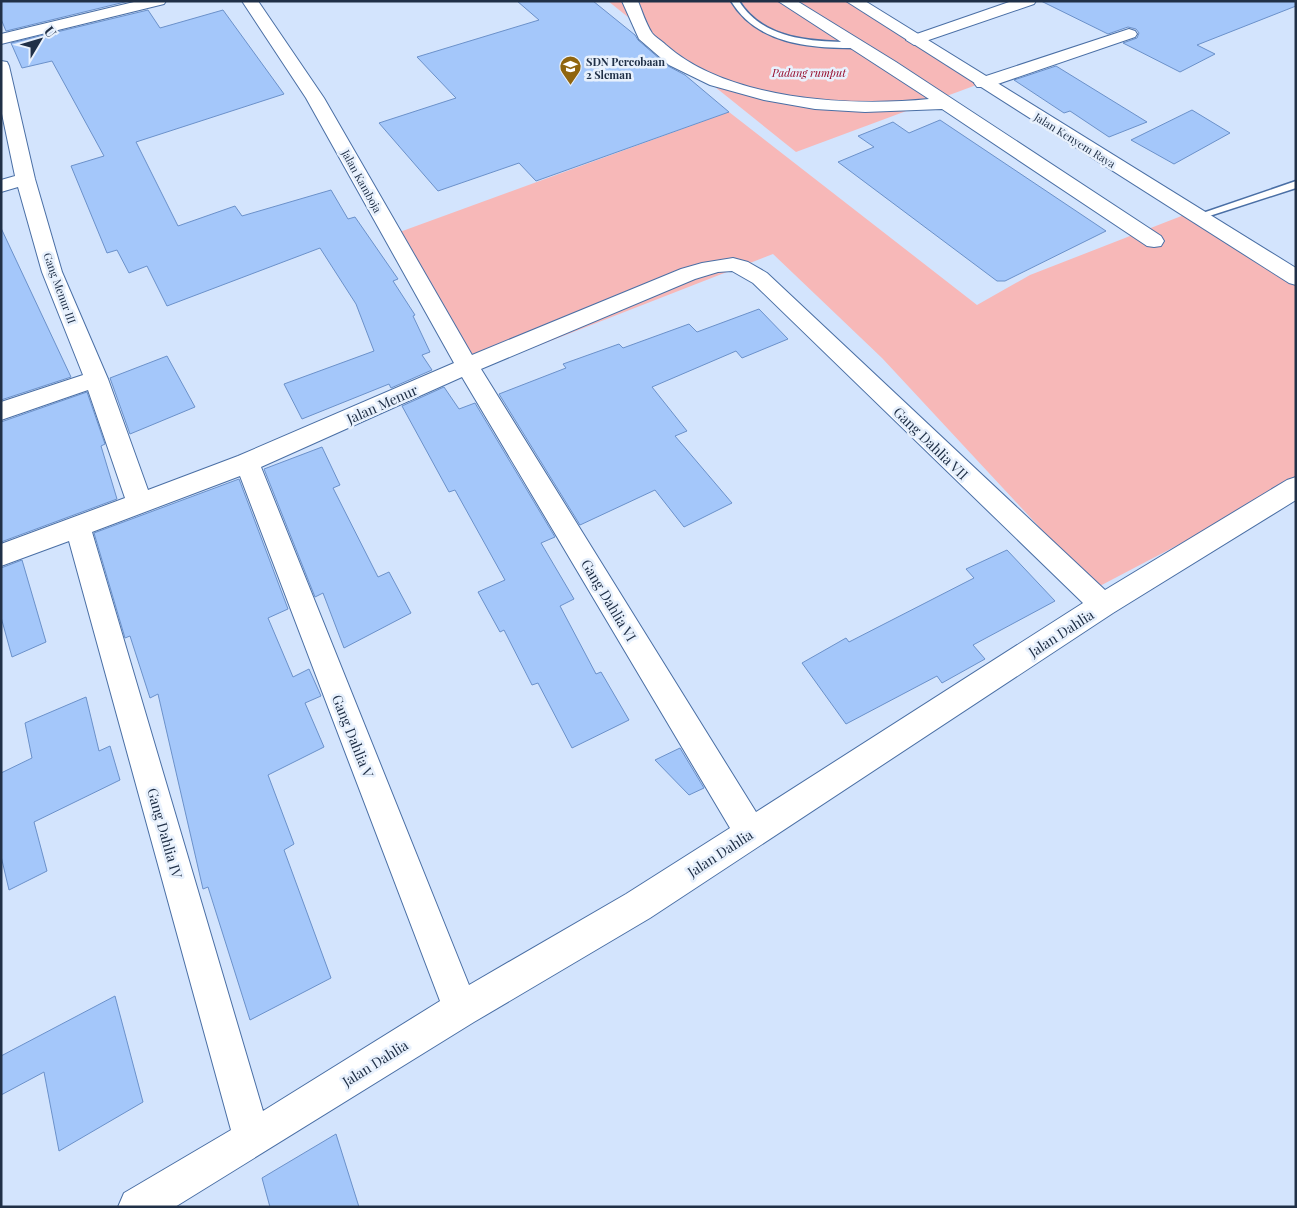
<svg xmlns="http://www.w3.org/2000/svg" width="1297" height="1208" viewBox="0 0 1297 1208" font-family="'Playfair Display',serif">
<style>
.green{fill:#f7b8b8}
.building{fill:#a4c7fa;stroke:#6b91ca}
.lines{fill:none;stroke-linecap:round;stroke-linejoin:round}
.service-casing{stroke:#4a6fa5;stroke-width:3}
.minor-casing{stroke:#4a6fa5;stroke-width:2}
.tertiary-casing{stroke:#4a6fa5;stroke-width:2}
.service{fill:#fff;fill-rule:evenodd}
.minor{fill:#fff;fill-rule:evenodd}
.tertiary{fill:#fff;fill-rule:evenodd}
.labels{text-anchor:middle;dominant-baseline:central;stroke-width:5;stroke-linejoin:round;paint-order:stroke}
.far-poi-label{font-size:11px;font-weight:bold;fill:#203047;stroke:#e8f1fd;text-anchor:start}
.far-park-label{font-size:11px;font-style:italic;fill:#960b2b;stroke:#e8f1fd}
.far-street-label{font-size:11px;fill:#203047;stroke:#e8f1fd}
.street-label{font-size:14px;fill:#203047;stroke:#e8f1fd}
</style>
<rect width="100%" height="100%" fill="#d3e4fd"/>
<!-- green -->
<g class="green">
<polygon points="608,1 847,1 979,84 796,152"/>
<polygon points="729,112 977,305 1030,275 1184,215 1296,286 1296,483 1096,588 882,358 773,254 471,372 397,233"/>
</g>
<!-- building -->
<g class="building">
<polygon points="1,1 129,1 6,31 1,19"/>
<polygon points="517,1 593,1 635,35 638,40 668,66 685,75 729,112 536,181 519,163 438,191 379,123 456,98 417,57 539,20"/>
<polygon points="1041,1 1296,1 1296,6 1197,45 1215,54 1180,72 1123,43 1137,38 1139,33 1136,29 1128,27 1108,34"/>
<polygon points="148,10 160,28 223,10 284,94 136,142 178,226 235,206 242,216 331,190 348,219 355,217 398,279 393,281 415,315 413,316 430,352 422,355 432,370 391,388 389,384 302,419 284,384 374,351 356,304 320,248 167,306 147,266 129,273 117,250 107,253 71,166 104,156 52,61 22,68 11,43"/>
<polygon points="1056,66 1147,122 1109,137 1070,111 1064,113 1014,80"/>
<polygon points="1192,110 1230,133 1174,164 1131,140"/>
<polygon points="940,120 1106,231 1005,281 997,281 838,162 874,147 858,136 893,122 909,133"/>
<polygon points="1,228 71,377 1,400"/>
<polygon points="759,309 788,339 742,358 736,351 652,387 687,431 675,436 732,503 684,527 655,490 580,525 499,394 566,368 563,364 619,344 623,348 689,324 697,332"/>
<polygon points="167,356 195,407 130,434 110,378"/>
<polygon points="444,387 459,409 475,403 555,537 541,543 574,599 560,606 596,674 601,672 629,720 572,748 538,683 532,685 504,630 500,632 478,592 505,580 455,490 449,492 402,406"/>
<polygon points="87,392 105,444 101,446 117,499 1,542 1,422"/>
<polygon points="322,447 340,485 333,488 378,577 389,572 411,613 344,648 323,593 315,597 264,469"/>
<polygon points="239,479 288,609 268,618 293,677 309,669 321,696 305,703 324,747 268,775 294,844 284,850 331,978 250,1020 208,887 203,889 158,694 150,698 130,636 125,638 94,533"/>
<polygon points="1007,550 1055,601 973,645 985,659 942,683 937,676 846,724 802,663 846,638 849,642 974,578 966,569"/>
<polygon points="22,560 46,642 12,657 1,617 1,568"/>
<polygon points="86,697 99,751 110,746 120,780 34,822 47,871 9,890 1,856 1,773 32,758 25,723"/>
<polygon points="680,748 704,788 689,795 655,760"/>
<polygon points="115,996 143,1102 59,1151 44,1072 1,1095 1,1056"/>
<polygon points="336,1134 359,1207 270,1207 262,1178"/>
</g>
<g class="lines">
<defs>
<g id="service">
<path d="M731,1H739C763,40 813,42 855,42L859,45L855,48C809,48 757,44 731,1Z"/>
<polygon points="1296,181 1296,188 1200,219 1192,219 1191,217"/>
</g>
<g id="minor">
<polygon points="138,1 166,1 164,4 1,44 1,34"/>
<path d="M242,1H258L324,98L472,355L681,269L702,263L733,258L748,262L767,273L1105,590L1287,480L1296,477V500L1113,613L650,918L474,1022L175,1207H118L124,1193L231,1130L69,541L1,566V544L125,498L88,390L1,420V402L83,375L42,272L18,187L1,192V180L15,176L1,109V61L7,62L9,66L35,179L62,272L108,379L148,490L238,456L454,363L306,98ZM732,271L753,283L1083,603L756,812L481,369L695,279L718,272ZM462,377L730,828L626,894L469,985L261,467ZM240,476L440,1001L263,1111L92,532Z"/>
<path d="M622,1H638C642,11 646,24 652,33C655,37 662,41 666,45C728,100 849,107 929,99L778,1H797L896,62L1161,236L1164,241L1161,246L1154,247L1147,246L942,109L865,112L815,109L764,100L710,85L669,65L639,39Z"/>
<polygon points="1012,1 1036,1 1034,4 920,43 914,45 906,40 908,37"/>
<polygon points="1129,29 1135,31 1137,34 1135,37 989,87 977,87 974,83 977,79"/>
</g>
<polygon id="tertiary" points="846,1 865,1 1296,268 1296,285 1289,283"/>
</defs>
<!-- service casing -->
<use href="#service" class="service-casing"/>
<!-- minor casing -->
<use href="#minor" class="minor-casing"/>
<!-- tertiary casing -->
<use href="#tertiary" class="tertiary-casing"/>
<!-- service -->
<use href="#service" class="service"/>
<!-- minor -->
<use href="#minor" class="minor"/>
<!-- tertiary -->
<use href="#tertiary" class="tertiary"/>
</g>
<!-- icons -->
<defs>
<symbol id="school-pin" viewBox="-11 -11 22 30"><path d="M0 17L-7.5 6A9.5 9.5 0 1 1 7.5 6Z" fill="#90650e" stroke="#e8f1fd"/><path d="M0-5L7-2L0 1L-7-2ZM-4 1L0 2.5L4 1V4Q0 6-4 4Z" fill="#fff"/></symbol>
</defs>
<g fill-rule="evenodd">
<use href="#school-pin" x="558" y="54" width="25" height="34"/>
</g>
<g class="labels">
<!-- far-poi labels -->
<g class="far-poi-label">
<text x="586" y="61">SDN Percobaan<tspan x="586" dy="13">2 Sleman</tspan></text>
</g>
<!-- far-park labels -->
<g class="far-park-label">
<text x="809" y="72">Padang rumput</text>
</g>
<!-- far-street labels -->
<g class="far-street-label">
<text transform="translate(1075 140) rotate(32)">Jalan Kenyem Raya</text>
<text transform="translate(362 181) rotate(61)">Jalan Kamboja</text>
<text transform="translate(60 288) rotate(70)">Gang Menur III</text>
</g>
<!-- street labels -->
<g class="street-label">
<text transform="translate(382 404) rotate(-24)">Jalan Menur</text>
<text transform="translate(931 443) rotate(44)">Gang Dahlia VII</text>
<text transform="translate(609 600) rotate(59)">Gang Dahlia VI</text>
<text transform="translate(1061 633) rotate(-33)">Jalan Dahlia</text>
<text transform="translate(353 736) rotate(68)">Gang Dahlia V</text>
<text transform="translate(165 833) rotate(74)">Gang Dahlia IV</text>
<text transform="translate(720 853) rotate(-33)">Jalan Dahlia</text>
<text transform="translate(375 1063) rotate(-32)">Jalan Dahlia</text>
</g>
</g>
<!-- border -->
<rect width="1297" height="1208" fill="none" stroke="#203047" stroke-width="5"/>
<!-- north arrow -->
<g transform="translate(40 40) rotate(52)" stroke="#e8f1fd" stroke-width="4" paint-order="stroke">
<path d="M0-4L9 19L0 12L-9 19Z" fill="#203047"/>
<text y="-8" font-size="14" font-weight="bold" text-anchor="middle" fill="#203047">U</text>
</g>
</svg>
